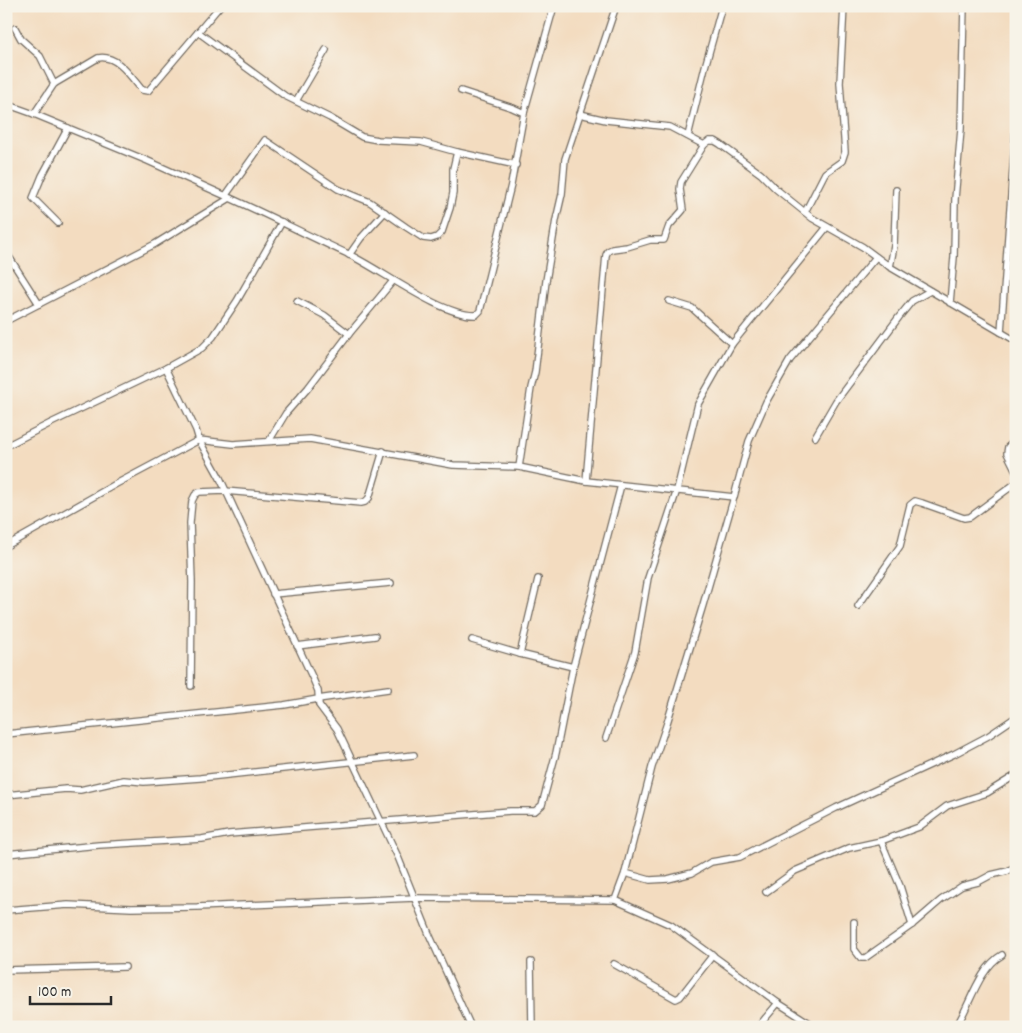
<svg xmlns="http://www.w3.org/2000/svg" width="1022" height="1033" viewBox="0 0 1022 1033" font-family="Dekko,sans-serif">
<style>
.lines{fill:none;stroke-linecap:round;stroke-linejoin:round}
.minor-casing{stroke:#71695f;stroke-width:8}
.minor{stroke:#fff;stroke-width:5.5}
</style>
<rect width="100%" height="100%" fill="#f7f3e8"/>
<filter id="ink" filterUnits="userSpaceOnUse"><feTurbulence type="fractalNoise" baseFrequency=".02" numOctaves="2"/><feDisplacementMap in="SourceGraphic" scale="10" xChannelSelector="R" yChannelSelector="G"/><feConvolveMatrix kernelMatrix="1 2 1 2 8 2 1 2 1" color-interpolation-filters="sRGB"/></filter>
<filter id="wash" filterUnits="userSpaceOnUse"><feTurbulence type="fractalNoise" baseFrequency=".0096" numOctaves="4" result="noise"/><feDisplacementMap in="SourceGraphic" scale="20" xChannelSelector="R" yChannelSelector="G"/><feGaussianBlur stdDeviation="1.12" result="paint"/><feColorMatrix in="noise" values="0 0 0 0 0 0 0 0 0 0 0 0 0 0 0 0 0 1.4 0 .05"/><feComposite in="paint" operator="in"/></filter>
<g filter="url(#wash)">
<rect width="100%" height="100%" fill="#f3dcc0"/>
</g>
<g filter="url(#ink)">
<g class="lines">
<defs>
<g id="minor">
<polyline points="15,28 21,39 40,56 54,84"/>
<polyline points="198,32 285,96 330,118 362,137 378,140 421,142 457,152 516,165"/>
<polyline points="461,91 513,108 524,113"/>
<polyline points="296,101 326,50"/>
<polyline points="6,104 34,114 148,161 228,197"/>
<path d="M34,114L54,84L98,58C117,54 131,77 142,90L148,91L220,6"/>
<polyline points="580,114 606,120 670,127 704,145"/>
<polyline points="688,136 705,67 722,6"/>
<polyline points="226,195 265,140 338,189 370,202 406,227 423,238 431,239 437,237 442,232 450,208 453,193 453,169 457,152"/>
<polyline points="805,212 825,173 842,161 845,152 840,83 844,6"/>
<polyline points="58,223 33,198 42,176 68,128"/>
<polyline points="6,252 39,304"/>
<polyline points="349,255 361,238 385,212"/>
<polyline points="890,267 894,246 896,190"/>
<polyline points="297,301 324,315 349,334"/>
<polyline points="669,301 692,308 732,344"/>
<polyline points="950,303 954,257 955,199 961,129 964,6"/>
<path d="M6,321L155,244L230,198C270,216 309,236 348,254C380,269 443,317 476,315L480,311L511,185L524,113L554,6"/>
<polyline points="1001,332 1016,127"/>
<polyline points="166,368 196,430 199,440 220,478 313,679 318,691 319,705 337,729 398,857 429,934 471,1027"/>
<polyline points="815,437 836,401 899,317 912,301 930,291"/>
<polyline points="1016,440 1008,447 1007,453 1016,471"/>
<polyline points="269,441 286,413 308,388 349,334 393,281"/>
<polyline points="6,446 51,423 166,368 202,348 213,337 237,301 282,222"/>
<polyline points="519,467 531,388 535,372 546,281 556,220 562,194 565,159 616,6"/>
<polyline points="586,481 606,255 608,251 612,249 627,247 650,240 664,240 669,226 683,210 680,189 681,182 704,145 709,141 715,141 720,144 761,174 776,189 812,218 863,247 890,267 1016,341"/>
<polyline points="6,546 116,484 199,440 233,444 310,439 453,465 519,467 586,481 734,497"/>
<polyline points="273,594 391,583"/>
<polyline points="858,606 900,546 910,505 915,501 922,503 964,518 970,517 1016,483"/>
<polyline points="472,640 520,654 573,667"/>
<polyline points="297,646 375,636"/>
<polyline points="520,654 538,579"/>
<polyline points="191,686 192,582 190,523 192,501 195,495 199,492 225,491 361,503 365,502 369,498 383,451"/>
<polyline points="6,734 284,705 318,699 388,689"/>
<polyline points="606,738 635,652 648,578 677,490 698,404 732,344 827,227"/>
<polyline points="6,795 66,789 80,790 124,780 144,782 200,778 414,755"/>
<polyline points="881,841 900,886 912,925"/>
<polyline points="6,854 99,845 202,839 229,834 510,811 535,811 542,805 556,753 573,667 621,485"/>
<polyline points="625,873 650,880 668,879 692,873 711,862 740,857 836,808 954,754 988,736 1016,717"/>
<polyline points="766,892 795,871 849,848 881,841 919,827 947,806 987,793 1016,775"/>
<polyline points="615,900 625,873 652,767 667,723 703,605 734,497 749,441 766,402 790,360 876,257"/>
<polyline points="6,910 68,905 131,908 197,907 415,898 615,900 671,925 778,1003 816,1027"/>
<polyline points="854,922 854,949 861,958 865,958 912,925 941,900 962,886 978,882 991,875 1008,871 1016,866"/>
<polyline points="531,962 532,1027"/>
<polyline points="614,964 676,999 680,997 713,955"/>
<polyline points="6,970 125,967"/>
<polyline points="758,1027 778,1003"/>
<path d="M956,1027C970,1005 979,968 1002,955"/>
</g>
</defs>
<!-- minor casing -->
<use href="#minor" class="minor-casing"/>
<!-- minor -->
<use href="#minor" class="minor"/>
</g>
</g>
<!-- margin -->
<rect width="1022" height="1033" fill="none" stroke="#f7f3e8" stroke-width="25"/>
<!-- scale -->
<path d="M30 996v8h81v-8" fill="none" stroke="#2b2b2b" stroke-width="2.5"/>
<text x="38" y="996" font-size="15" fill="#2b2b2b" stroke="#f7f3e8" stroke-width="4" paint-order="stroke">100 m</text>
</svg>
